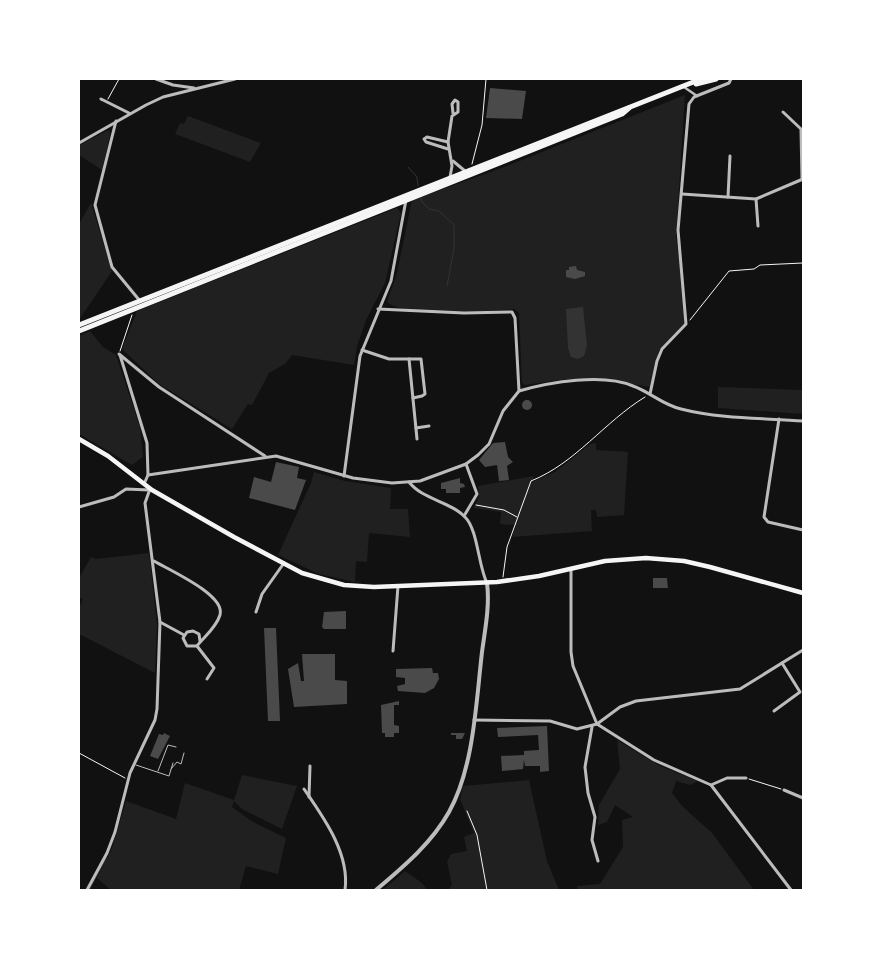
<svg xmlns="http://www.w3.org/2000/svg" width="882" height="969" viewBox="0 0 882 969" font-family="Karla,sans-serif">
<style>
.green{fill:#202020}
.water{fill:#333}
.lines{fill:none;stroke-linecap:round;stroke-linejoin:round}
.stream{stroke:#333;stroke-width:1}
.building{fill:#4a4a4a}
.path{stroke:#f5f5f5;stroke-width:1}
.service{stroke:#bcbcbc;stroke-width:1}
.pedestrian{stroke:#bcbcbc;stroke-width:2.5}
.minor{stroke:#bcbcbc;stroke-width:3}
.tertiary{stroke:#bcbcbc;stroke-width:4}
.secondary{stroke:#f5f5f5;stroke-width:4.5}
.primary{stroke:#f5f5f5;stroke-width:5}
</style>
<rect width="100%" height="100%" fill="#111"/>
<!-- green -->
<g class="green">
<path d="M685,95L676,237L682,275L685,323L659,350L650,387L602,379H567L525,385L522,383L519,313L515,309C493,311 401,316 387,302L397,273L412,200L499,169Z"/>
<polygon points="188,116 261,143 250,162 175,134 180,123 184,124"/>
<polygon points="109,130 110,135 102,170 79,155 79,145"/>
<polygon points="91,203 112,271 79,320 79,224"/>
<polygon points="397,208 401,213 385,283 367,318 357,346 354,365 292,355 285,364 269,373 252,405 248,404 232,429 159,384 122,349 137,311"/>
<polygon points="90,331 103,347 116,355 140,427 143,457 132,465 79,434 79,336"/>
<polygon points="718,387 803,390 803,414 718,408"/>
<polygon points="596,443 596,450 628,452 624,515 597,517 596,510 591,510 592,531 512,537 516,525 500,524 501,512 474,508 479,496 478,486 534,476 532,482 555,472 590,444"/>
<polygon points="314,472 345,481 391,488 390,509 408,509 410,537 369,533 367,562 356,561 355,582 319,574 278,555 311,483"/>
<polygon points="149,553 157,624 155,673 79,634 79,608 83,599 79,597 79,578 91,557 96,559"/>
<polygon points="617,740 660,766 698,781 690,785 676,781 672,793 682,806 712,833 754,890 578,890 577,886 600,884 623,847 622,820 633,817 615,805 607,822 598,825 599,805 620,769"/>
<polygon points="242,775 297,786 282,829 242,809 234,801 232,807 253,822 286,838 278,874 246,866 239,890 111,890 97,878 112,848 126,801 176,819 185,783 234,800"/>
<polygon points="529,780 547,861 559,890 448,890 452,885 447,862 451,854 467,851 464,837 474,833 460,799 463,786"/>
<polygon points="405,871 422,883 427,890 383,890"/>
</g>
<!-- water -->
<polygon class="water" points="583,307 587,346 584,356 578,359 571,357 568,348 566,309"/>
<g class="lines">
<!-- stream -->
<g class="stream">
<polyline points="408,167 417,177 418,186"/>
<polyline points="421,198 422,202 429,209 439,211 454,225 454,248 447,286"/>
<polyline points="89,890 106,859"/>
</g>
</g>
<!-- building -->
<g class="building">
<polygon points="490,88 526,91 522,119 486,118"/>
<polygon points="576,266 577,270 585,272 585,276 575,279 566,277 566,270 569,270 569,267"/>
<circle cx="527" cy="405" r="5"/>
<polygon points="505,442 508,457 513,462 507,466 509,480 499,481 497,465 485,467 479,460 493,443"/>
<polygon points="276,462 299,467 297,478 306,480 295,510 249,498 254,477 271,482"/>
<polygon points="460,478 460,483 464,484 465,487 460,488 460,493 446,493 446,489 441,489 441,483"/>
<polygon points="653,578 667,578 668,588 653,588"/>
<polygon points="346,611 346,629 324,629 322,627 324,612"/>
<polygon points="264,628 276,628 280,721 268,721"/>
<polygon points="302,654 335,654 335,680 347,681 347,704 294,707 288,669 298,663 301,681 304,681"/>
<polygon points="432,668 433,673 438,673 439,679 434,688 425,693 398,691 397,686 405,684 405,678 396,677 396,669"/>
<polygon points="399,701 399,705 394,705 394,725 399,726 399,733 394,733 394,737 385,737 385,733 382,733 381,705"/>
<polygon points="547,726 549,771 540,772 540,766 525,766 524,760 523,769 502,771 501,756 524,755 524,751 539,750 538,735 498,737 497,728"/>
<polygon points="164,733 170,736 158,759 150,756 159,734 163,735"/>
<polygon points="451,733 465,733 462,739 456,739 456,735 451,735"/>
</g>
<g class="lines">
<!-- path -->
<g class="path">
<polyline points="108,99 119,79"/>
<polyline points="472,164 482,125 486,79"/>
<polyline points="690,320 729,271 754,269 760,265 803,263"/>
<polyline points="120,351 132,315"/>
<polyline points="476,505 504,510 517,517"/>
<path d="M503,577L507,547L531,481C576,463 604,422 645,397"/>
<polyline points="79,753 125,778"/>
<polyline points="749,779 781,789"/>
<polyline points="467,811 477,835 487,890"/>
</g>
<!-- service -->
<g class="service">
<polyline points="136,765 169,776 173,763"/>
<polyline points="171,769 177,762 181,764 184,753"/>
<polyline points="158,771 168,745 176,747"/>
</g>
<!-- pedestrian -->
<polyline class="pedestrian" points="684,87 697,96"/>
<!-- minor -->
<g class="minor">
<polyline points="156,79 173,85 194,88"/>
<polyline points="101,99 129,113"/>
<polyline points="783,112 801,129 802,179"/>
<polyline points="116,121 95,205 112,267 140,301"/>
<polyline points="448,142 427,137 424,139 426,142 448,149"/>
<polyline points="79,143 146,105 163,97 235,79"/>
<polyline points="453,161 465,171"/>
<polyline points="450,177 452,166 448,142 452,116 458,112 458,102 455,100 452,104 453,113"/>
<polyline points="682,194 756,199 803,179"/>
<polyline points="728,197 730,156"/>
<polyline points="756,199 758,226"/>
<polyline points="378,309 464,313 512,312 515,318 519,391"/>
<polyline points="362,350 389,359 409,359 417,439"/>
<polyline points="119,354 159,387 265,456"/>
<polyline points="120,355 147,443 148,475"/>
<polyline points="409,359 421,359 425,394 422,396 413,398"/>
<polyline points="650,394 657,361 662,349 686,324 678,230 689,104 694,97 729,83 731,79"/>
<polyline points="779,419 764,517 768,522 803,530"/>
<polyline points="416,428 429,426"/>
<polyline points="344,476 360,356 391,281 406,200"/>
<path d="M409,482C423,500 450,501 465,517C478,530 478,565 487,583"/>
<path d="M144,484L148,475L276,456L353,478L392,483L420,481L466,464L478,455L489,444L503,411L519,391C550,382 603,373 633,386C650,392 663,405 681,409C720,419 763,418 803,421"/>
<polyline points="79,507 114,497 126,489 149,490"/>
<polyline points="464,516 477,494 466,464"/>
<path d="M154,561C169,570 226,595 220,615C216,628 204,637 197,646H187L183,638L187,632L193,631L199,634L200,641"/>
<polyline points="571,569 571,652 573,666 597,724 654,760 711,785 791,890"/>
<polyline points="256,612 262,594 284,563"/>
<polyline points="160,622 184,635"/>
<polyline points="197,646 214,668 207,679"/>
<polyline points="393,651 398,586"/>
<polyline points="774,711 800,692 782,663"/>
<polyline points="474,720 550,721 577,729 597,724 620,707 636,701 740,689 803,650"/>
<polyline points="592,727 585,767 588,793 595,817 592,840 598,861"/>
<polyline points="711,785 727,778 746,778"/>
<path d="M304,789C324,818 350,854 345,890"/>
<polyline points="784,790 803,798"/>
<polyline points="309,797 310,766"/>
<polyline points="87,890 107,853 115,832 130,773 155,720 157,709 160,622 145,503 150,489"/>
</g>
<!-- tertiary -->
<path class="tertiary" d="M376,890C403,867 431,844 449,812C474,767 476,703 482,652C485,630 490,605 487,583"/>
<!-- secondary -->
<polyline class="secondary" points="79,439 108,456 152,490 234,537 302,573 344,585 374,587 497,582 539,576 605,561 646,558 684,561 710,567 803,593"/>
<!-- primary -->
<g class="primary">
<polyline points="696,84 716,79"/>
<polyline points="79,325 701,79"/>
<polyline points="79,331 622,114 629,108"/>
</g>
</g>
<!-- border -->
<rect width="882" height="969" fill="none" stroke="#ffffff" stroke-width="160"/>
</svg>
